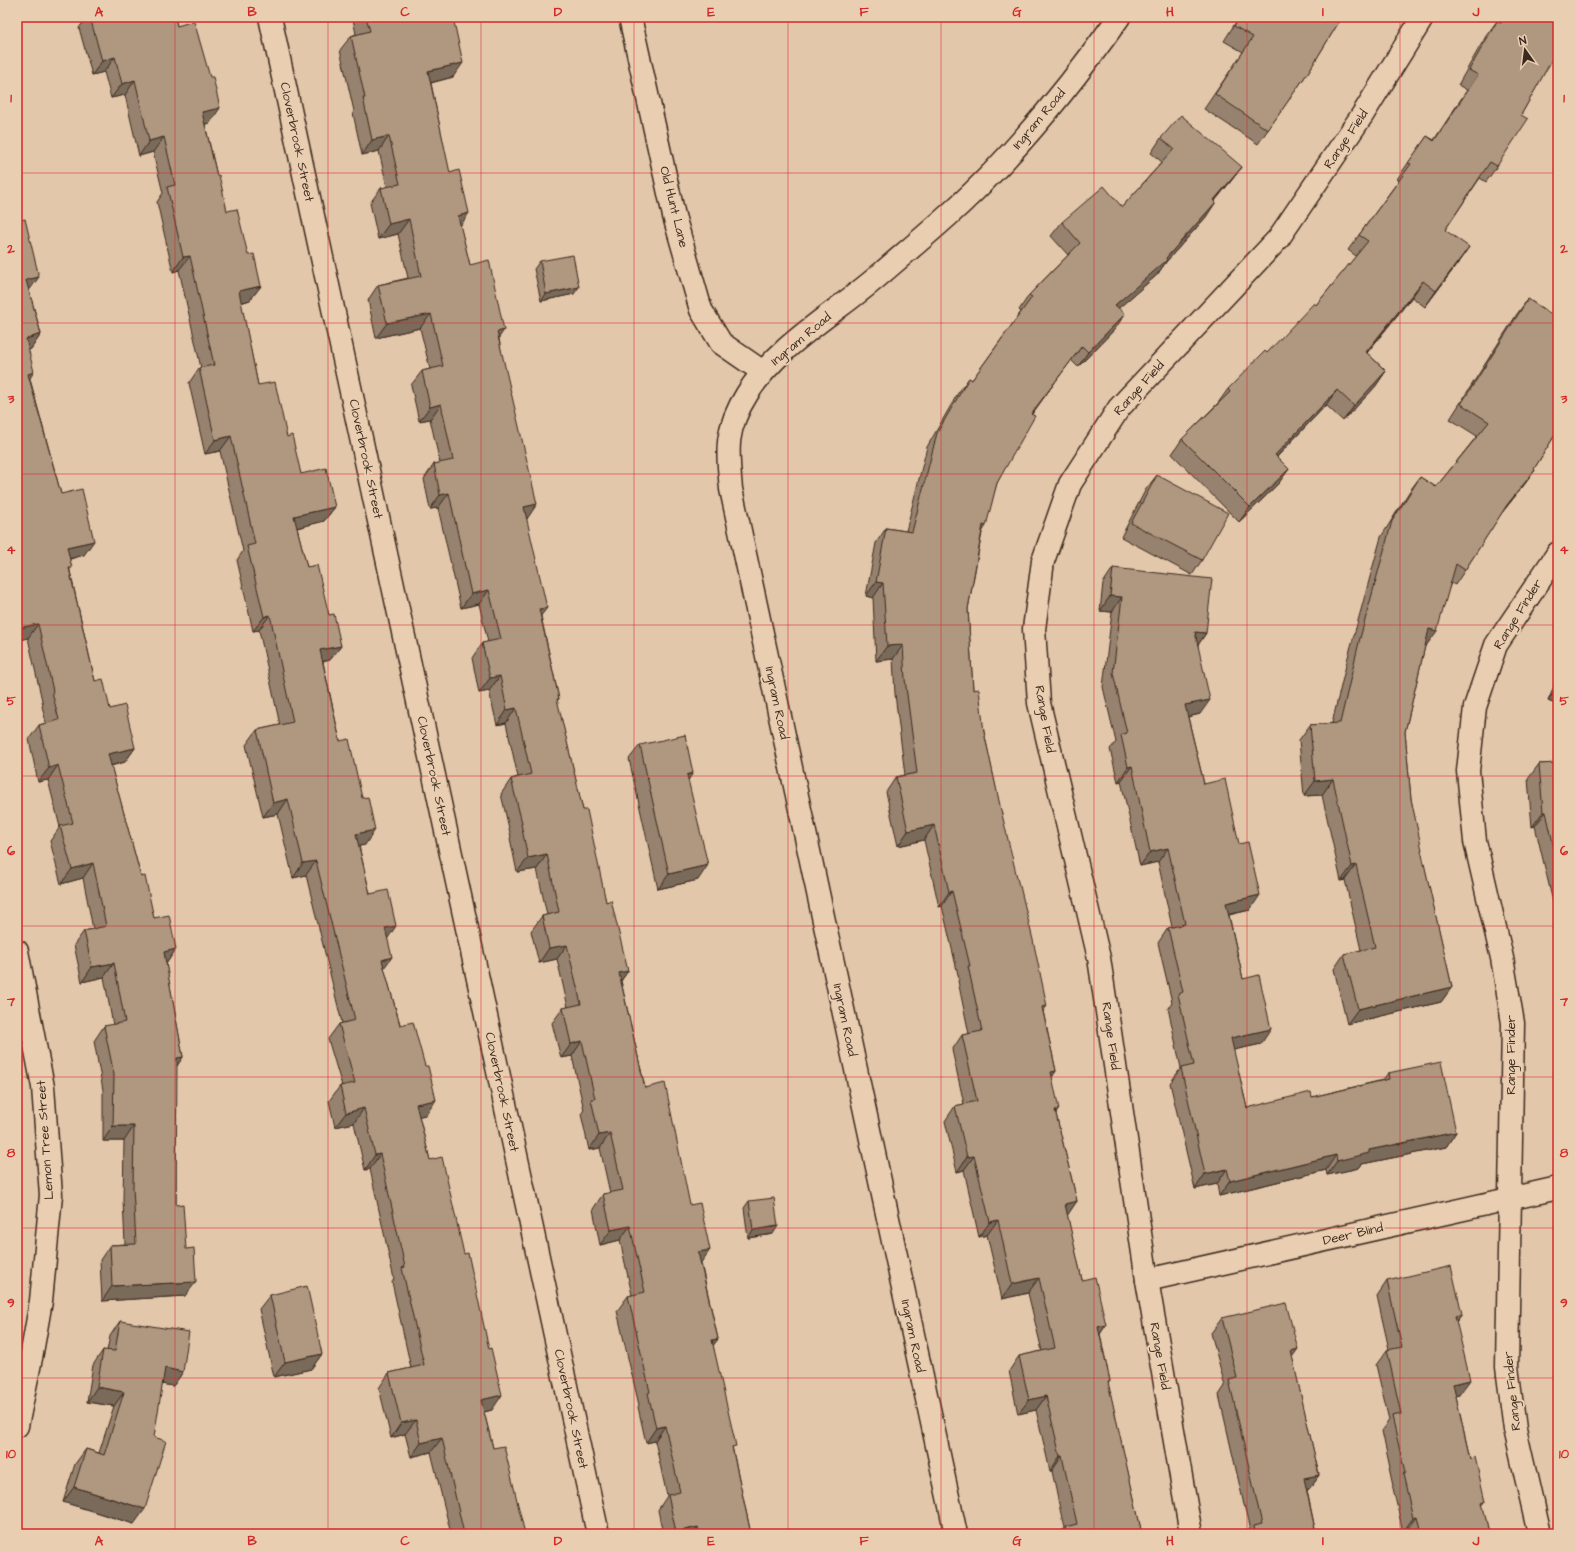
<svg xmlns="http://www.w3.org/2000/svg" width="1575" height="1551" viewBox="0 0 1575 1551" font-family="'Architects Daughter',sans-serif">
<style>
.lines{fill:none;stroke-linecap:round;stroke-linejoin:round}
.minor-casing{stroke:#3b2a1e;stroke-width:25}
.tertiary-casing{stroke:#3b2a1e;stroke-width:25}
.minor{stroke:#eaceb1;stroke-width:22}
.tertiary{stroke:#eaceb1;stroke-width:22}
.wall{fill:#96826e;stroke:#3b2a1e}
.shaded-wall{fill:#7a6a5a;stroke:#3b2a1e}
.building{fill:#af9780;stroke:#3b2a1e}
.grid{fill:none;stroke:#d62828;stroke-width:1;stroke-opacity:0.55}
.labels{text-anchor:middle;dominant-baseline:central;stroke-width:4;stroke-linejoin:round;paint-order:stroke}
.street-label{font-size:13px;fill:#3b2a1e;stroke:#eaceb1}
.neatline{fill:none;stroke:#d62828;stroke-width:1.5}
.grid-label{font-size:13px;text-anchor:middle;font-weight:bold;fill:#d62828}
</style>
<rect width="100%" height="100%" fill="#e3c7ab"/>
<filter id="ink" filterUnits="userSpaceOnUse"><feTurbulence type="fractalNoise" baseFrequency=".025" numOctaves="2"/><feDisplacementMap in="SourceGraphic" scale="8" xChannelSelector="R" yChannelSelector="G"/><feConvolveMatrix kernelMatrix="1 2 1 2 8 2 1 2 1" color-interpolation-filters="sRGB"/></filter>
<g filter="url(#ink)">
<g class="lines">
<defs>
<g id="minor">
<polyline points="270,17 598,1534"/>
<polyline points="630,17 674,216 701,310 721,343 763,372"/>
<polyline points="17,951 43,1087 51,1195 41,1301 31,1358 17,1426"/>
<polyline points="1147,1280 1558,1188"/>
<polyline points="1191,1534 1147,1280 1099,958 1039,703 1034,629 1043,561 1070,484 1119,408 1278,239 1363,114 1423,17"/>
<polyline points="1539,1534 1515,1429 1507,1367 1513,1023 1502,958 1475,841 1468,771 1475,707 1496,645 1558,553"/>
</g>
<path id="tertiary" d="M956,1534L731,489C727,449 725,429 747,394C779,343 838,312 883,272C920,240 959,208 993,172C1039,124 1081,71 1119,17"/>
</defs>
<!-- minor casing -->
<use href="#minor" class="minor-casing"/>
<!-- tertiary casing -->
<use href="#tertiary" class="tertiary-casing"/>
<!-- minor -->
<use href="#minor" class="minor"/>
<!-- tertiary -->
<use href="#tertiary" class="tertiary"/>
</g>
<!-- wall -->
<g class="wall">
<polygon points="87,17 175,17 177,26 210,123 205,124 217,176 227,211 261,286 250,300 241,303 258,385 287,437 301,474 335,507 324,521 297,528 307,567 329,615 341,646 330,660 323,662 340,741 365,845 359,846 370,894 387,938 384,968 426,1115 419,1116 492,1410 484,1412 493,1448 525,1534 451,1534 431,1452 411,1457 405,1434 391,1438 379,1388 389,1373 411,1368 392,1282 394,1279 370,1169 365,1170 354,1123 335,1127 329,1101 340,1086 342,1086 328,1039 339,1024 342,1023 306,875 293,878 278,814 263,817 246,745 257,730 280,725 259,630 253,631 237,560 243,551 220,451 205,454 189,383 199,368 201,368 179,270 173,272 157,202 163,193 153,152 139,156 125,95 111,98 104,72 92,75 79,28"/>
<polygon points="354,17 453,17 453,77 431,83 460,226 470,265 499,338 527,519 526,519 541,616 559,699 557,701 583,810 606,902 628,971 621,981 645,1088 701,1263 718,1339 713,1345 733,1451 751,1534 663,1534 658,1510 667,1496 655,1441 646,1443 638,1407 639,1405 617,1311 628,1296 632,1295 620,1240 600,1245 593,1209 603,1194 610,1193 600,1148 589,1150 581,1114 584,1110 572,1056 561,1058 552,1023 563,1008 568,1007 557,959 539,963 531,931 542,916 547,915 537,869 517,872 510,838 511,837 501,794 511,779 518,777 506,723 497,725 489,691 479,693 472,658 482,643 488,642 479,604 461,608 438,508 430,509 424,479 434,464 440,463 430,419 419,421 411,385 422,371 430,369 420,328 376,338 368,300 378,285 408,278 398,234 378,239 370,203 381,188 387,187 379,151 362,155 353,113 354,111 340,50 351,36 356,34 353,19"/>
<polygon points="1239,17 1342,17 1309,71 1258,144 1204,109 1243,52 1224,41"/>
<polygon points="1502,17 1558,17 1558,55 1554,60 1552,59 1521,115 1497,166 1486,182 1480,178 1445,230 1458,263 1425,307 1412,297 1367,353 1386,371 1375,387 1343,421 1326,405 1277,457 1289,469 1278,484 1239,522 1172,454 1182,439 1218,403 1228,389 1267,353 1316,305 1356,256 1348,250 1399,180 1397,179 1427,136 1434,140 1467,90 1458,85 1486,36 1497,21 1499,22"/>
<polygon points="1161,138 1242,167 1231,181 1215,201 1206,217 1166,262 1157,275 1118,308 1115,329 1078,367 1071,360 1032,414 997,483 982,533 968,609 973,690 984,732 1043,1011 1056,1071 1052,1077 1056,1114 1077,1201 1067,1215 1082,1280 1106,1325 1100,1334 1110,1381 1108,1384 1142,1534 1060,1534 1064,1528 1052,1471 1050,1471 1036,1410 1018,1414 1009,1371 1019,1356 1042,1351 1028,1293 1002,1299 987,1235 979,1237 964,1170 957,1172 945,1121 955,1106 964,1104 952,1050 962,1035 969,1034 958,981 959,979 942,906 939,907 924,840 898,846 886,792 896,777 905,775 895,694 893,659 876,661 873,598 866,596 876,543 886,528 906,531 927,447 958,393 969,378 972,380 1021,312 1019,310 1029,295 1068,255 1051,236 1062,222 1122,207 1162,162 1151,153"/>
<polygon points="17,221 29,290 41,334 31,349 28,350 30,379 61,494 84,555 70,559 70,571 95,681 110,709 135,748 125,762 111,766 141,877 154,918 176,949 166,964 183,1057 176,1067 176,1205 185,1296 102,1301 100,1260 110,1245 125,1244 123,1201 124,1141 103,1141 103,1090 94,1041 104,1026 113,1025 104,977 82,982 74,945 84,931 93,929 83,878 61,884 50,841 60,827 48,780 38,782 29,739 39,725 46,723 42,706 43,705 28,638 17,641"/>
<polygon points="540,261 574,294 541,301 534,269"/>
<polygon points="1528,299 1556,317 1558,314 1558,430 1534,469 1535,470 1524,485 1501,514 1465,570 1455,585 1451,583 1426,646 1425,646 1405,732 1411,799 1421,852 1452,987 1441,1002 1347,1024 1334,969 1344,954 1361,950 1345,880 1341,881 1322,795 1304,796 1299,740 1310,725 1332,723 1348,657 1381,537 1409,492 1420,477 1436,487 1477,436 1450,419 1517,314"/>
<polygon points="1157,475 1202,560 1192,575 1121,537 1146,489"/>
<polygon points="1113,568 1206,633 1198,645 1200,714 1188,717 1204,784 1250,910 1229,915 1243,979 1261,1044 1233,1050 1247,1108 1312,1097 1383,1080 1388,1073 1456,1132 1446,1147 1362,1164 1359,1168 1327,1175 1326,1170 1219,1196 1217,1184 1195,1189 1170,1083 1181,1068 1168,1008 1172,1002 1158,943 1168,928 1172,927 1158,862 1140,866 1121,781 1118,782 1110,749 1116,742 1103,687 1112,612 1100,611 1103,583"/>
<polygon points="1558,677 1558,705 1548,701"/>
<polygon points="640,745 688,780 698,880 658,889 629,759"/>
<polygon points="1558,763 1558,923 1535,826 1532,827 1528,779 1539,764"/>
<polygon points="749,1201 773,1234 748,1238 744,1208"/>
<polygon points="1387,1281 1462,1314 1456,1322 1459,1395 1456,1396 1470,1459 1485,1501 1482,1505 1489,1534 1407,1534 1407,1531 1403,1532 1393,1488 1394,1486 1382,1431 1389,1420 1376,1365 1387,1350 1389,1349 1377,1296"/>
<polygon points="270,1295 322,1354 311,1369 274,1377 259,1309"/>
<polygon points="1222,1318 1292,1357 1319,1475 1309,1489 1307,1490 1316,1534 1248,1534 1250,1531 1219,1395 1225,1386 1211,1333"/>
<polygon points="120,1321 183,1372 173,1386 162,1384 134,1524 63,1502 75,1464 86,1449 99,1453 114,1406 87,1402 93,1365 103,1350 107,1351 110,1336"/>
</g>
<!-- shaded-wall -->
<g class="shaded-wall">
<polygon points="115,57 104,72 92,75 102,61"/>
<polygon points="463,63 453,77 418,86 428,71"/>
<polygon points="135,80 125,95 111,98 122,84"/>
<polygon points="220,108 210,123 192,127 202,112"/>
<polygon points="389,136 379,151 362,155 372,140"/>
<polygon points="164,137 153,152 139,156 149,141"/>
<polygon points="1242,167 1231,181 1203,214 1214,200"/>
<polygon points="1216,202 1206,217 1166,262 1157,275 1105,320 1115,305 1166,258"/>
<polygon points="469,213 459,228 458,216"/>
<polygon points="409,219 398,234 378,239 389,224"/>
<polygon points="1469,247 1458,263 1425,307 1436,291"/>
<polygon points="190,256 179,270 173,272 183,257"/>
<polygon points="39,277 28,292 26,280"/>
<polygon points="1423,281 1412,297 1355,367 1366,352"/>
<polygon points="261,286 250,300 228,306 239,291"/>
<polygon points="579,287 574,294 541,301 546,294"/>
<polygon points="431,314 420,328 376,338 387,323"/>
<polygon points="1125,314 1115,329 1078,367 1088,352"/>
<polygon points="504,330 494,345 497,332"/>
<polygon points="41,334 31,349 17,353 26,339"/>
<polygon points="1082,346 1071,360 1021,429 1031,414"/>
<polygon points="1386,371 1375,387 1343,421 1354,406"/>
<polygon points="34,372 24,387 28,374"/>
<polygon points="1337,390 1326,405 1264,470 1275,455"/>
<polygon points="441,404 430,419 419,421 430,407"/>
<polygon points="231,436 220,451 205,454 215,440"/>
<polygon points="1289,469 1278,484 1239,522 1250,507"/>
<polygon points="1535,470 1524,485 1496,520 1507,505"/>
<polygon points="449,493 438,508 430,509 440,495"/>
<polygon points="537,504 527,519 513,522 524,507"/>
<polygon points="335,507 324,521 284,531 294,516"/>
<polygon points="983,525 986,526 976,541"/>
<polygon points="94,541 84,555 57,562 67,547"/>
<polygon points="876,582 883,583 873,598 866,596"/>
<polygon points="489,590 479,604 461,608 471,594"/>
<polygon points="1110,596 1122,597 1112,612 1100,611"/>
<polygon points="547,608 536,622 539,609"/>
<polygon points="270,615 259,630 253,631 264,617"/>
<polygon points="38,624 28,638 17,641 17,631 19,628"/>
<polygon points="1429,629 1437,631 1426,646 1419,644"/>
<polygon points="1195,632 1206,633 1196,648"/>
<polygon points="903,645 893,659 876,661 887,646"/>
<polygon points="341,646 330,660 310,664 320,650"/>
<polygon points="500,676 489,691 479,693 490,678"/>
<polygon points="1558,686 1558,705 1548,701"/>
<polygon points="1210,700 1200,714 1174,720 1185,705"/>
<polygon points="516,708 506,723 497,725 507,710"/>
<polygon points="135,748 125,762 98,769 108,754"/>
<polygon points="58,765 48,780 38,782 49,768"/>
<polygon points="1132,766 1121,781 1118,782 1128,767"/>
<polygon points="693,773 683,788 687,775"/>
<polygon points="1333,779 1322,795 1304,796 1315,781"/>
<polygon points="288,799 278,814 263,817 273,803"/>
<polygon points="1543,812 1546,812 1535,826 1532,827"/>
<polygon points="934,825 924,840 898,846 908,831"/>
<polygon points="375,830 365,845 346,849 356,834"/>
<polygon points="1168,848 1158,862 1140,866 1150,852"/>
<polygon points="547,854 537,869 517,872 528,858"/>
<polygon points="316,861 306,875 293,878 303,863"/>
<polygon points="93,863 83,878 61,884 72,869"/>
<polygon points="708,865 698,880 658,889 669,874"/>
<polygon points="1356,865 1345,880 1341,881 1352,866"/>
<polygon points="952,891 942,906 939,907 949,892"/>
<polygon points="1260,895 1250,910 1216,917 1226,903"/>
<polygon points="396,926 386,941 385,928"/>
<polygon points="567,945 557,959 539,963 549,948"/>
<polygon points="176,949 166,964 164,952"/>
<polygon points="392,957 381,972 382,960"/>
<polygon points="114,963 104,977 82,982 92,967"/>
<polygon points="628,971 617,986 619,973"/>
<polygon points="1452,987 1441,1002 1347,1024 1358,1009"/>
<polygon points="1047,1006 1036,1021 1042,1007"/>
<polygon points="1271,1029 1261,1044 1220,1053 1231,1038"/>
<polygon points="582,1041 572,1056 561,1058 571,1044"/>
<polygon points="183,1057 173,1072 177,1058"/>
<polygon points="1056,1071 1046,1086 1051,1072"/>
<polygon points="436,1100 426,1115 406,1119 416,1104"/>
<polygon points="364,1108 354,1123 335,1127 346,1113"/>
<polygon points="1059,1109 1049,1124 1055,1110"/>
<polygon points="113,1126 134,1126 124,1141 103,1141"/>
<polygon points="1456,1132 1446,1147 1362,1164 1359,1168 1327,1175 1337,1161 1369,1150"/>
<polygon points="610,1133 600,1148 589,1150 599,1135"/>
<polygon points="380,1154 370,1169 365,1170 375,1155"/>
<polygon points="1336,1155 1326,1170 1219,1196 1230,1181"/>
<polygon points="974,1156 964,1170 957,1172 967,1157"/>
<polygon points="1227,1169 1217,1184 1195,1189 1205,1174"/>
<polygon points="1077,1201 1067,1216 1065,1204"/>
<polygon points="998,1220 987,1235 979,1237 990,1222"/>
<polygon points="630,1226 620,1240 600,1245 611,1230"/>
<polygon points="778,1226 773,1234 748,1238 753,1230"/>
<polygon points="710,1250 700,1264 698,1252"/>
<polygon points="1039,1278 1028,1293 1002,1299 1012,1284"/>
<polygon points="196,1282 185,1296 102,1301 112,1286"/>
<polygon points="1462,1314 1451,1329 1455,1316"/>
<polygon points="1106,1325 1096,1340 1098,1327"/>
<polygon points="718,1339 707,1354 712,1340"/>
<polygon points="1298,1349 1287,1364 1291,1351"/>
<polygon points="322,1354 311,1369 274,1377 285,1362"/>
<polygon points="165,1368 183,1372 173,1386 154,1383"/>
<polygon points="1470,1380 1459,1395 1443,1399 1453,1384"/>
<polygon points="97,1387 124,1392 114,1406 87,1402"/>
<polygon points="502,1395 492,1410 471,1415 481,1400"/>
<polygon points="1046,1396 1036,1410 1018,1414 1029,1400"/>
<polygon points="416,1420 405,1434 391,1438 401,1423"/>
<polygon points="665,1426 655,1441 646,1443 656,1428"/>
<polygon points="442,1438 431,1452 411,1457 421,1443"/>
<polygon points="1060,1456 1062,1456 1052,1471 1050,1471"/>
<polygon points="1319,1475 1309,1489 1294,1493 1304,1478"/>
<polygon points="74,1487 145,1509 134,1524 63,1502"/>
<polygon points="1417,1517 1407,1531 1403,1532 1413,1518"/>
<polygon points="698,1527 693,1534 674,1534 676,1532"/>
</g>
<!-- building -->
<g class="building">
<polygon points="90,17 175,17 177,26 194,21 210,77 213,77 220,108 202,112 217,176 219,175 227,211 237,209 248,255 254,254 261,286 239,291 258,385 275,382 287,437 292,435 301,474 326,468 335,507 294,516 307,567 317,565 329,615 334,614 341,646 320,650 340,741 349,739 362,798 368,797 375,830 356,834 370,894 388,890 396,926 385,928 392,957 382,960 400,1025 413,1022 425,1066 428,1066 436,1100 416,1104 430,1160 442,1157 464,1254 468,1253 489,1349 491,1348 502,1395 481,1400 493,1448 504,1446 525,1534 464,1534 442,1438 421,1443 416,1420 401,1423 389,1373 424,1365 402,1268 405,1267 380,1154 375,1155 364,1108 346,1113 340,1086 355,1083 339,1024 355,1020 316,861 303,863 288,799 273,803 257,730 293,722 270,615 264,617 247,546 255,544 231,436 215,440 199,368 214,365 190,256 183,257 167,187 175,185 164,137 149,141 135,80 122,84 115,57 102,61"/>
<polygon points="366,17 453,17 463,63 428,71 450,173 459,170 469,213 458,216 470,265 489,260 504,330 497,332 537,504 524,507 547,608 539,609 559,699 557,699 583,810 587,810 606,902 611,900 628,971 619,973 645,1088 665,1083 690,1205 700,1203 710,1250 698,1252 718,1339 712,1340 736,1446 732,1447 751,1534 700,1534 698,1527 676,1532 668,1495 680,1492 665,1426 656,1428 648,1393 650,1392 628,1296 645,1292 630,1226 611,1230 603,1194 623,1190 610,1133 599,1135 591,1099 595,1099 582,1041 571,1044 563,1008 581,1004 567,945 549,948 542,916 559,912 547,854 528,858 521,824 522,823 511,779 531,774 516,708 507,710 500,676 490,678 482,643 501,639 489,590 471,594 449,493 440,495 434,464 453,460 441,404 430,407 422,371 443,366 431,314 387,323 378,285 421,276 409,219 389,224 381,188 400,184 389,136 372,140 363,98 365,98 351,36 370,31"/>
<polygon points="1240,17 1342,17 1309,71 1268,130 1215,94 1253,37 1234,26"/>
<polygon points="1504,17 1558,17 1558,49 1521,115 1528,119 1497,166 1490,162 1445,230 1469,247 1436,291 1423,281 1366,352 1386,371 1354,406 1337,390 1275,455 1289,469 1250,507 1182,439 1230,392 1228,389 1265,351 1267,353 1314,303 1316,305 1368,241 1359,235 1411,164 1408,163 1427,136 1434,141 1478,75 1469,70 1497,21 1501,23"/>
<polygon points="1181,115 1242,167 1214,200 1216,202 1166,258 1167,260 1115,305 1125,314 1088,352 1082,346 1031,414 1035,416 997,483 986,526 983,525 968,609 973,690 979,689 984,732 1001,810 1019,886 1020,886 1033,940 1047,1006 1042,1007 1056,1071 1051,1072 1059,1109 1055,1110 1077,1201 1065,1204 1082,1280 1095,1277 1106,1325 1098,1327 1110,1381 1108,1382 1142,1534 1067,1534 1065,1527 1077,1524 1062,1456 1060,1456 1046,1396 1029,1400 1019,1356 1055,1348 1039,1278 1012,1284 998,1220 990,1222 974,1156 967,1157 955,1106 977,1101 962,1035 982,1031 968,966 970,966 952,891 949,892 934,825 908,831 896,777 917,773 905,679 903,645 887,646 883,583 876,582 886,528 912,532 937,433 969,378 972,380 1032,297 1029,295 1080,243 1062,222 1104,186 1122,207 1174,149 1161,138"/>
<polygon points="25,219 39,277 26,280 41,334 26,339 34,372 28,374 61,494 82,489 94,541 67,547 72,568 69,568 95,681 103,679 110,709 125,705 135,748 108,754 141,877 145,876 154,918 169,915 176,949 164,952 183,1057 177,1058 176,1205 183,1204 186,1249 194,1248 196,1282 112,1286 110,1245 136,1244 133,1187 134,1126 113,1126 114,1075 104,1026 125,1022 114,963 92,967 84,931 106,926 93,863 72,869 60,826 73,823 58,765 49,768 39,725 59,720 52,692 53,691 38,624 19,628 17,620 17,221"/>
<polygon points="573,255 579,287 546,294 540,261"/>
<polygon points="1528,299 1556,318 1558,315 1558,430 1534,469 1535,470 1507,505 1465,570 1456,564 1437,631 1429,629 1405,732 1411,799 1422,850 1421,850 1452,987 1358,1009 1344,954 1375,947 1356,865 1352,866 1333,779 1315,781 1310,725 1340,723 1359,642 1392,521 1420,477 1436,487 1489,422 1461,404"/>
<polygon points="1157,475 1228,513 1202,560 1131,523"/>
<polygon points="1113,568 1212,579 1206,633 1195,632 1210,700 1185,705 1204,784 1225,779 1239,844 1248,842 1260,895 1226,903 1243,979 1259,975 1271,1029 1231,1038 1247,1108 1311,1092 1312,1097 1389,1079 1388,1073 1441,1062 1456,1132 1369,1150 1369,1153 1337,1161 1336,1155 1230,1181 1227,1169 1205,1174 1181,1068 1194,1065 1178,994 1183,992 1168,928 1185,924 1168,848 1150,852 1132,766 1128,767 1121,735 1127,733 1113,673 1122,597 1110,596"/>
<polygon points="685,735 693,773 687,775 708,865 669,874 640,745"/>
<polygon points="1558,763 1558,865 1546,812 1543,812 1539,764"/>
<polygon points="774,1198 778,1226 753,1230 749,1201"/>
<polygon points="1451,1266 1462,1314 1455,1316 1470,1380 1453,1384 1470,1459 1475,1457 1485,1501 1482,1502 1489,1534 1421,1534 1417,1517 1413,1518 1403,1474 1405,1473 1392,1416 1401,1414 1387,1350 1402,1347 1387,1281"/>
<polygon points="307,1286 322,1354 285,1362 270,1295"/>
<polygon points="1286,1303 1298,1349 1291,1351 1319,1475 1304,1478 1316,1534 1255,1534 1254,1526 1262,1524 1229,1380 1237,1378 1222,1318"/>
<polygon points="120,1321 189,1332 183,1372 165,1368 154,1437 166,1441 145,1509 74,1487 86,1449 104,1455 124,1392 97,1387 103,1350 115,1351"/>
<polygon points="538,1532 538,1534 528,1534"/>
</g>
</g>
<!-- grid -->
<path class="grid" d="M175,17V1534M328,17V1534M481,17V1534M634,17V1534M788,17V1534M941,17V1534M1094,17V1534M1247,17V1534M1400,17V1534M17,173H1558M17,323H1558M17,474H1558M17,625H1558M17,776H1558M17,926H1558M17,1077H1558M17,1228H1558M17,1378H1558"/>
<g class="labels">
<!-- street labels -->
<g class="street-label">
<text transform="translate(1039 119) rotate(-50)">Ingram Road</text>
<text transform="translate(1346 139) rotate(-56)">Range Field</text>
<text transform="translate(297 142) rotate(78)">Cloverbrook Street</text>
<text transform="translate(674 207) rotate(76)">Old Hunt Lane</text>
<text transform="translate(801 339) rotate(-40)">Ingram Road</text>
<text transform="translate(1139 388) rotate(-48)">Range Field</text>
<text transform="translate(366 459) rotate(78)">Cloverbrook Street</text>
<text transform="translate(1518 614) rotate(-58)">Range Finder</text>
<text transform="translate(777 703) rotate(78)">Ingram Road</text>
<text transform="translate(1045 719) rotate(80)">Range Field</text>
<text transform="translate(434 776) rotate(78)">Cloverbrook Street</text>
<text transform="translate(845 1020) rotate(78)">Ingram Road</text>
<text transform="translate(1111 1036) rotate(82)">Range Field</text>
<text transform="translate(1511 1055) rotate(-90)">Range Finder</text>
<text transform="translate(502 1092) rotate(78)">Cloverbrook Street</text>
<text transform="translate(45 1140) rotate(-94)">Lemon Tree Street</text>
<text transform="translate(1353 1234) rotate(-13)">Deer Blind</text>
<text transform="translate(913 1336) rotate(78)">Ingram Road</text>
<text transform="translate(1160 1356) rotate(80)">Range Field</text>
<text transform="translate(1512 1391) rotate(-96)">Range Finder</text>
<text transform="translate(571 1409) rotate(78)">Cloverbrook Street</text>
</g>
</g>
<!-- margin -->
<rect width="1575" height="1551" fill="none" stroke="#eaceb1" stroke-width="44"/>
<!-- north arrow -->
<g transform="translate(1525 50) rotate(346)" stroke="#eaceb1" stroke-width="3" paint-order="stroke">
<path d="M0-3L7 15L0 10L-7 15Z" fill="#3b2a1e"/>
<text y="-6" font-size="11" font-weight="bold" text-anchor="middle" fill="#3b2a1e">N</text>
</g>
<rect x="22" y="22" width="1531" height="1507" class="neatline"/>
<g class="grid-label">
<text x="99" y="16">A</text>
<text x="252" y="16">B</text>
<text x="405" y="16">C</text>
<text x="558" y="16">D</text>
<text x="711" y="16">E</text>
<text x="864" y="16">F</text>
<text x="1017" y="16">G</text>
<text x="1170" y="16">H</text>
<text x="1323" y="16">I</text>
<text x="1476" y="16">J</text>
<text x="11" y="102">1</text>
<text x="1564" y="102">1</text>
<text x="11" y="253">2</text>
<text x="1564" y="253">2</text>
<text x="11" y="403">3</text>
<text x="1564" y="403">3</text>
<text x="11" y="554">4</text>
<text x="1564" y="554">4</text>
<text x="11" y="705">5</text>
<text x="1564" y="705">5</text>
<text x="11" y="855">6</text>
<text x="1564" y="855">6</text>
<text x="11" y="1006">7</text>
<text x="1564" y="1006">7</text>
<text x="11" y="1157">8</text>
<text x="1564" y="1157">8</text>
<text x="11" y="1307">9</text>
<text x="1564" y="1307">9</text>
<text x="11" y="1458">10</text>
<text x="1564" y="1458">10</text>
<text x="99" y="1545">A</text>
<text x="252" y="1545">B</text>
<text x="405" y="1545">C</text>
<text x="558" y="1545">D</text>
<text x="711" y="1545">E</text>
<text x="864" y="1545">F</text>
<text x="1017" y="1545">G</text>
<text x="1170" y="1545">H</text>
<text x="1323" y="1545">I</text>
<text x="1476" y="1545">J</text>
</g>
</svg>
